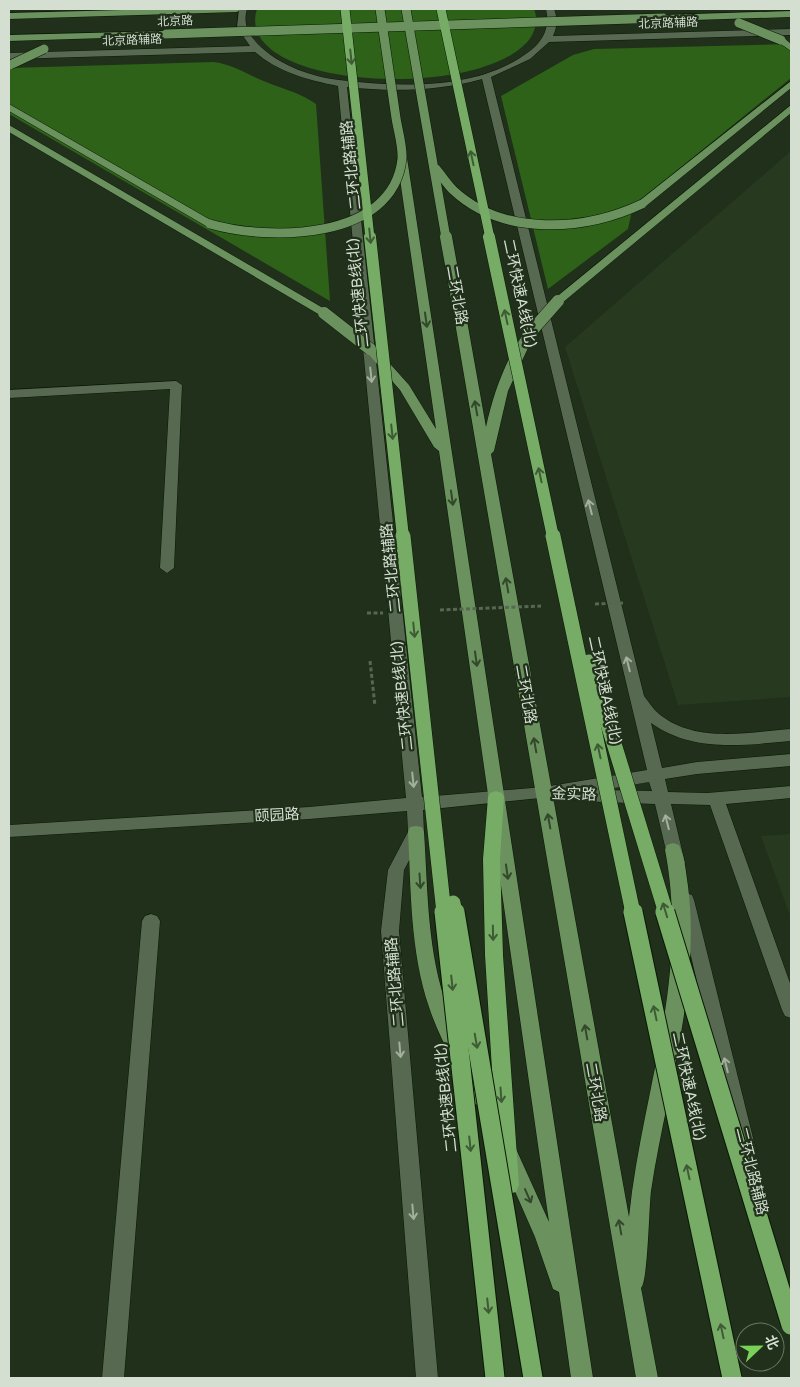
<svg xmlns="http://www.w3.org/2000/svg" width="800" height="1387" viewBox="0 0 800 1387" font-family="'Varela Round','Noto Sans SC',sans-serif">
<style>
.built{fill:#273a20}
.green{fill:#2d6218}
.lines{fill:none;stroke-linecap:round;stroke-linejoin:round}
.minor-casing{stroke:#091805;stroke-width:1}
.major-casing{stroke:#091805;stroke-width:1}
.highway-casing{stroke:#091805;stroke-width:1}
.path{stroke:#586754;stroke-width:3;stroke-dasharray:4 2.5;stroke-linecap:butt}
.minor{fill:#576951;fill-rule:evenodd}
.major{fill:#6a915e;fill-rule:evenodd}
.highway{fill:#77ac66;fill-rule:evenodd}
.major-bridge-far1-casing{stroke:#091805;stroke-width:10;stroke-linecap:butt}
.major-bridge-casing{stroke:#091805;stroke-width:13;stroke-linecap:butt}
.highway-bridge-far3-casing{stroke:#091805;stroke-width:10;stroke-linecap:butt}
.highway-bridge-far2-casing{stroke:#091805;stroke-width:13;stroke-linecap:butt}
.highway-bridge-far1-casing{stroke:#091805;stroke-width:16;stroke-linecap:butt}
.highway-bridge-casing{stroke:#091805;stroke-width:21;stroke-linecap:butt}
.path-bridge{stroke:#586754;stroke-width:3;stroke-dasharray:4 2.5;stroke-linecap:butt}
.major-bridge-far1{stroke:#6a915e;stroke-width:9}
.major-bridge{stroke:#6a915e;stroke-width:12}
.highway-bridge-far3{stroke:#77ac66;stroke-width:9}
.highway-bridge-far2{stroke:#77ac66;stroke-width:12}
.highway-bridge-far1{stroke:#77ac66;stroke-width:15}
.highway-bridge{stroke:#77ac66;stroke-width:19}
.oneway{stroke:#3e5b35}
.oneway2{stroke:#32482c}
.oneway3{stroke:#a2b09e}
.labels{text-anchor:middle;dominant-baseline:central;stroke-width:4.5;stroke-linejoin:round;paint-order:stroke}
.far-street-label{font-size:12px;fill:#d4dfd1;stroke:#20301b}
.street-label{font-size:15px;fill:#d4dfd1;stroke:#20301b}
</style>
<rect width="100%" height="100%" fill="#20301b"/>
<!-- built -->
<g class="built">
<polygon points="791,151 791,697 678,705 565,347"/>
<polygon points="791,834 791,918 761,836"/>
</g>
<!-- green -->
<g class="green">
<path d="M257,9H534C538,19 536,28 531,37C488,102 231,91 257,9Z"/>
<polygon points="791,44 791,78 633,206 628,229 548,289 501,96 573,55 594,49"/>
<path d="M213,62C233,64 248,75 266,82C283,89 301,93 316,104L330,301L9,114V68Z"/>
</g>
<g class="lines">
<defs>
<g id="minor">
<path d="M239,9H247C242,26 250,37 262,48C282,66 312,77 339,80C400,87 478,91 530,51C544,40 550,27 546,9H554C558,19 557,27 553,36L791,29V35L549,42L530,59L491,77L644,696C649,702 653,709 659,714C696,744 748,732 791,729V741C743,745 693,753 651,723L662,768L697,762L791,754V766L697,774L665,779L668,792L707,793L791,786V798L726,804L791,986V1018L785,1016L782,1010L710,805L671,804L685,863L683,868L677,870L671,868L669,863L655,804L578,801L572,799L570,795L423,810L424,832L404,870L399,931L438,1378H416L381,931L388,870L408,832L407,811L309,819L9,837V825L309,807L406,798L338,86C308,80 278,72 255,52L9,59V53L250,46L237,27ZM482,79L647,770L544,787L422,797L347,87C392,92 439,91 482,79ZM649,782L652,791L603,790Z"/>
<polygon points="176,381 182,385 174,568 167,573 160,568 170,389 9,398 9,390"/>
<polygon points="686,893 692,895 694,900 756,1150 753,1156 746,1159 739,1156 736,1150 678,900 680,895"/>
<polygon points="151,914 157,916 160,921 124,1378 102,1378 142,921 145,916"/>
</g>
<g id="major">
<polygon points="161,9 241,9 237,12 9,19 9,13"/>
<polygon points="791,11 791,17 663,21 659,18 663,15"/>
<polygon points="166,31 169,32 169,36 9,41 9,35"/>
<polygon points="778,38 784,38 791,44 791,51 778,42"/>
<polygon points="791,81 791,88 646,206 638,206 638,202"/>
<polygon points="9,104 214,222 215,224 210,227 206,226 9,111"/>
<polygon points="791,105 791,113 562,303 554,303 554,299"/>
<polygon points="9,125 328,311 330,313 324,316 320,315 9,132"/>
<polygon points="402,155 407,158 593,1378 571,1378 559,1292 553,1289 535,1237 499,1155 502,1149 509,1146 516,1149 549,1222 439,451 434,447 400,390 364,349 366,346 374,346 409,385 436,429 397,158"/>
<path d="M452,267L458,270L486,427C493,394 505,361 524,333H532L534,335L508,391L494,451L491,454L629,1217C642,1091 690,979 665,850L667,845L673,843L679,845C685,857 686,873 688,886C701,988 666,1091 651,1191C649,1207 648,1281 641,1288L658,1378H636L446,270Z"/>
<path d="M416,826L422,827L424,832C428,891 427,953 448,1009C459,1040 478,1068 491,1098L489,1104L482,1107L475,1104C460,1072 440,1041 429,1007C410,951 411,890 408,832L410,827Z"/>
</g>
<polygon id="highway" points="496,791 502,793 504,797 500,859 503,955 519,1185 516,1192 509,1194 502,1192 499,1185 485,955 483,859 488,797 490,793"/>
</defs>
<!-- minor casing -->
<use href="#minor" class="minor-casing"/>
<!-- major casing -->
<use href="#major" class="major-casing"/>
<!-- highway casing -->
<use href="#highway" class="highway-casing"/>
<!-- path -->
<polyline class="path" points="370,661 375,706"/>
<!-- minor -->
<use href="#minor" class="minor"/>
<!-- major -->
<use href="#major" class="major"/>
<!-- highway -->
<use href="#highway" class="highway"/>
<defs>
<g id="major-bridge-far1">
<polyline points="406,9 446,238"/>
<polyline points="739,23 781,40"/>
<polyline points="166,34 663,18"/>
<polyline points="10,65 44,49"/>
<path d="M436,169C442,176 447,184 453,190C503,237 585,231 642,204"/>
<path d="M210,224C268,241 393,241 402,159C403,147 398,131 396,118C391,82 385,45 380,9"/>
</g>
<g id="major-bridge">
<polyline points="446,237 452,270"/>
<polyline points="324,313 370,349"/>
<polyline points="528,335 558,301"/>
</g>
<g id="highway-bridge-far3">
<polyline points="345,9 370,238"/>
<polyline points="441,9 490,238"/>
</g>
<g id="highway-bridge-far2">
<polyline points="370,237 403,537"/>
<polyline points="489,237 553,537"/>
</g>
<g id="highway-bridge-far1">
<polyline points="403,536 444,913"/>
<polyline points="553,536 633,913"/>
<polyline points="589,662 666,913"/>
<polyline points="453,903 455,913"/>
</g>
<g id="highway-bridge">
<polyline points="444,912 495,1378"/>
<polyline points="455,912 533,1378"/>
<polyline points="633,912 732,1378"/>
<polyline points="665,912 791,1325"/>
</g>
</defs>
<!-- major-bridge-far1 casing -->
<use href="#major-bridge-far1" class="major-bridge-far1-casing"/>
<!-- major-bridge casing -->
<use href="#major-bridge" class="major-bridge-casing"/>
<!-- highway-bridge-far3 casing -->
<use href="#highway-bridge-far3" class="highway-bridge-far3-casing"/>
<!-- highway-bridge-far2 casing -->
<use href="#highway-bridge-far2" class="highway-bridge-far2-casing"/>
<!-- highway-bridge-far1 casing -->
<use href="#highway-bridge-far1" class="highway-bridge-far1-casing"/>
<!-- highway-bridge casing -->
<use href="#highway-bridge" class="highway-bridge-casing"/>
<!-- path-bridge -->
<g class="path-bridge">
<polyline points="595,604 623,603"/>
<polyline points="440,610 541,606"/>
<polyline points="367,613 383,613"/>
</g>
<!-- major-bridge-far1 -->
<use href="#major-bridge-far1" class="major-bridge-far1"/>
<!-- major-bridge -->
<use href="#major-bridge" class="major-bridge"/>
<!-- highway-bridge-far3 -->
<use href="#highway-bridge-far3" class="highway-bridge-far3"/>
<!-- highway-bridge-far2 -->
<use href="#highway-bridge-far2" class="highway-bridge-far2"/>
<!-- highway-bridge-far1 -->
<use href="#highway-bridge-far1" class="highway-bridge-far1"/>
<!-- highway-bridge -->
<use href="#highway-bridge" class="highway-bridge"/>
</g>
<!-- one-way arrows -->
<defs><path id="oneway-shaft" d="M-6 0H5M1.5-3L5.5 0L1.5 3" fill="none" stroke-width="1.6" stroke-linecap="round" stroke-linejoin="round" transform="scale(1.25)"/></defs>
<g class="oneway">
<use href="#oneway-shaft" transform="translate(351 57) rotate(84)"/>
<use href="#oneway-shaft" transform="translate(472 158) rotate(-102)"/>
<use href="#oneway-shaft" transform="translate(370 236) rotate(84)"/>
<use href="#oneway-shaft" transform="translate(506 317) rotate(-102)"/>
<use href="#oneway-shaft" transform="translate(392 432) rotate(84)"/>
<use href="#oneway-shaft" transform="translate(540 475) rotate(-102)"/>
<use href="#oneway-shaft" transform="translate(414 630) rotate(84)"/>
<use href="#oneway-shaft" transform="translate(599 751) rotate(-102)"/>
<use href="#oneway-shaft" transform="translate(665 910) rotate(-107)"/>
<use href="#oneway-shaft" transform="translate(493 933) rotate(89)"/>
<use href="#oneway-shaft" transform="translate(452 983) rotate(84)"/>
<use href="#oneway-shaft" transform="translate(655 1013) rotate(-102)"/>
<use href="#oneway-shaft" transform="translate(476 1041) rotate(80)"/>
<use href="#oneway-shaft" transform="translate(501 1095) rotate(86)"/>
<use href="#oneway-shaft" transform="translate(470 1144) rotate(84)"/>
<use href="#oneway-shaft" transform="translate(688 1172) rotate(-102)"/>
<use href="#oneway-shaft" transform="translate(488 1306) rotate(84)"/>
<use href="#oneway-shaft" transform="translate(722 1331) rotate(-102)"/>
</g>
<g class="oneway2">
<use href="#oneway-shaft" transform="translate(426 320) rotate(82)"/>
<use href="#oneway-shaft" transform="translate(476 408) rotate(-100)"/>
<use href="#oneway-shaft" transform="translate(452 498) rotate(82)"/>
<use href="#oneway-shaft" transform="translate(507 585) rotate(-100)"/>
<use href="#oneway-shaft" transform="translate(476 659) rotate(82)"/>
<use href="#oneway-shaft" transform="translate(535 745) rotate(-100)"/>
<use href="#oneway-shaft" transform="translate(549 821) rotate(-100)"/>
<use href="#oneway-shaft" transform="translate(507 872) rotate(82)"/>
<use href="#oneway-shaft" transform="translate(420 881) rotate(86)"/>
<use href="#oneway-shaft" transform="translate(586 1032) rotate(-100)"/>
<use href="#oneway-shaft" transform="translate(528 1196) rotate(66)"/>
<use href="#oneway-shaft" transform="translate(620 1227) rotate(-100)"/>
</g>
<g class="oneway3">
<use href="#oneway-shaft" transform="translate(371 375) rotate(84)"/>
<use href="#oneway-shaft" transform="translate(590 507) rotate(-104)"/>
<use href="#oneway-shaft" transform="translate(628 664) rotate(-104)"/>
<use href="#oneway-shaft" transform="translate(413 780) rotate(84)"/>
<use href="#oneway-shaft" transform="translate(667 822) rotate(-104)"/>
<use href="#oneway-shaft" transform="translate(400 1050) rotate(85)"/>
<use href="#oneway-shaft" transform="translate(726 1065) rotate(-104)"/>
<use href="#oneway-shaft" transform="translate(413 1212) rotate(85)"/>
</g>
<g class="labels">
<!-- far-street labels -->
<g class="far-street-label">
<text transform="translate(175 21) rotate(-2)">北京路</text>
<text transform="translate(668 23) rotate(-2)">北京路辅路</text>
<text transform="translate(132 40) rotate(-2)">北京路辅路</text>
</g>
<!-- street labels -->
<g class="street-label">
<text transform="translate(351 165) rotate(-96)">二环北路辅路</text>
<text transform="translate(358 293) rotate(-96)">二环快速B线(北)</text>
<text transform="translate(520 293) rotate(78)">二环快速A线(北)</text>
<text transform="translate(457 295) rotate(80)">二环北路</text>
<text transform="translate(391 568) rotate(-96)">二环北路辅路</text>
<text transform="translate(605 690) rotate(78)">二环快速A线(北)</text>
<text transform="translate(526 694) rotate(80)">二环北路</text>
<text transform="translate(402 696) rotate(-96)">二环快速B线(北)</text>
<text transform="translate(574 794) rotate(2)">金实路</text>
<text transform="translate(277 815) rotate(-3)">颐园路</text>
<text transform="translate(395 982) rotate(-95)">二环北路辅路</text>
<text transform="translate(689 1086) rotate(78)">二环快速A线(北)</text>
<text transform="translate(596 1092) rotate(80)">二环北路</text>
<text transform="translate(446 1098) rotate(-96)">二环快速B线(北)</text>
<text transform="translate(752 1171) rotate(76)">二环北路辅路</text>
</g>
</g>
<!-- border -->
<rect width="800" height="1387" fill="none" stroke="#d4dfd1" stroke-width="20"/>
<!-- north arrow -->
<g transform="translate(760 1347) rotate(68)"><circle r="24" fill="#20301b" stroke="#687664"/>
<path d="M0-4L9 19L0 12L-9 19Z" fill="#78d158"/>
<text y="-8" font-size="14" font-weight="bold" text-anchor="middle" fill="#d4dfd1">北</text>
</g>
</svg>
